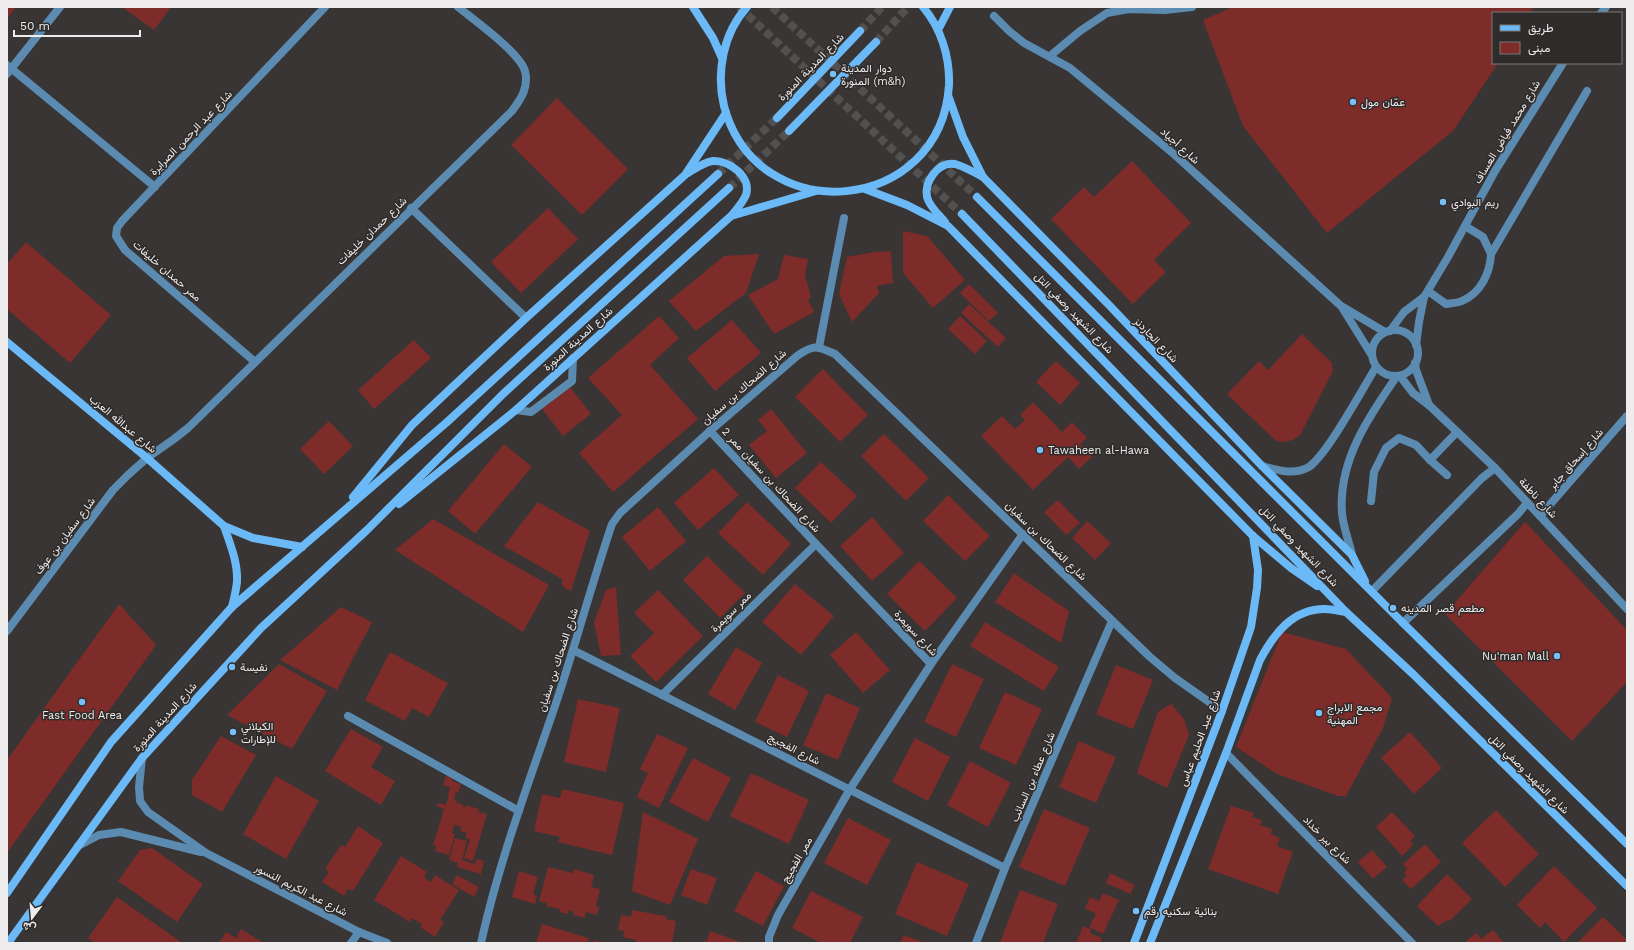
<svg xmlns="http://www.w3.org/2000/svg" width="1634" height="950" viewBox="0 0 1634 950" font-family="'Work Sans',Vazirmatn,sans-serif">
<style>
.building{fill:#7d2c29}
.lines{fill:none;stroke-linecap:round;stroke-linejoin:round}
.secondary-tunnel{stroke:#535050;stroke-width:8;stroke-dasharray:8 4;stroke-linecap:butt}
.lane{stroke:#5b8bb1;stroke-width:8}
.street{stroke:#5b8bb1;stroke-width:8}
.secondary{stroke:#6bbaf7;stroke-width:8}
.poi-dot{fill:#78bff7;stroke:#2e2b2a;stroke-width:1.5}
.labels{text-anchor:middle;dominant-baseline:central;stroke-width:3;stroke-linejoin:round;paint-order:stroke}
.street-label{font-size:11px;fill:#eeecec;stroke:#2e2b2a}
.poi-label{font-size:11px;fill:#eeecec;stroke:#2e2b2a;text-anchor:start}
</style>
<rect width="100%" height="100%" fill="#383534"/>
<!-- building -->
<g class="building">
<polygon points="7,7 16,7 7,19"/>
<polygon points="122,7 171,7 154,30"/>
<polygon points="1233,7 1534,7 1530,13 1493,13 1493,63 1498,63 1453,131 1327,233 1243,126 1203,20"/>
<polygon points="557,98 628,169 582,215 511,145"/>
<polygon points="1132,161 1191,223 1154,260 1166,272 1133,304 1051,219 1084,187 1094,197"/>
<polygon points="548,208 578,239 521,293 491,262"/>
<polygon points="903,231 927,236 965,280 933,308 903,273"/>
<polygon points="26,242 111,315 70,363 7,309 7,264"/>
<polygon points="891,251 893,283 877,286 879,293 852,322 839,294 847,257 874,252"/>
<polygon points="759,254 746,293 696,331 669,301 724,256"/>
<polygon points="784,255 808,259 805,275 811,297 808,300 814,312 774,334 748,295 778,279"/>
<polygon points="969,284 998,313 989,321 960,293"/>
<polygon points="969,304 1006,338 998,347 961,313"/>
<polygon points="659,316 679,338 650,365 698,419 613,492 579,453 622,415 588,378"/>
<polygon points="960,316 987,341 975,354 948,329"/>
<polygon points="732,320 761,353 715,391 687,358"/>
<polygon points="1302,334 1332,363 1333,371 1300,435 1293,440 1284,442 1276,441 1227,394 1259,361 1268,370"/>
<polygon points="414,340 431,358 374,409 358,390"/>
<polygon points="1056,361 1080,383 1060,405 1036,382"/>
<polygon points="823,369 868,415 840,442 795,397"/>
<polygon points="570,387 591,414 563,436 542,409"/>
<polygon points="1033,402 1062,432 1072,422 1087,438 1080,444 1092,457 1079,469 1068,457 1033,490 981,436 1002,416 1015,429 1025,420 1020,415"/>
<polygon points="771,409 807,453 776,478 749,445 767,431 758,420"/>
<polygon points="329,421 353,446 324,474 300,449"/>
<polygon points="884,434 929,478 906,501 861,456"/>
<polygon points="504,444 532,467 475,534 448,511"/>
<polygon points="821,462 857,496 831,523 795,488"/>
<polygon points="714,468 739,495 698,530 674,503"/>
<polygon points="948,495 990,536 965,561 923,521"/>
<polygon points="1058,500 1080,523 1066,535 1044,512"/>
<polygon points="538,502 590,531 571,591 562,586 562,579 504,546"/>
<polygon points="747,502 791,544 763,575 718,533"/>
<polygon points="658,507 686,541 650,571 622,537"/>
<polygon points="872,517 904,553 872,581 840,546"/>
<polygon points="433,519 549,585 523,632 395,550"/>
<polygon points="1087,521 1111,543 1095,560 1072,538"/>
<polygon points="1525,522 1627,630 1627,682 1572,741 1445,614"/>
<polygon points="707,556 745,593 720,618 683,580"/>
<polygon points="919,561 957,598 925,631 887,594"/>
<polygon points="1014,573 1069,611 1061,643 995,602"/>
<polygon points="795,584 834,616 801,655 762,622"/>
<polygon points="616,587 621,655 601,656 594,622 606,590"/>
<polygon points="658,590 703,636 656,682 630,656 654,633 634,613"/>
<polygon points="119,604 156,645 7,853 7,760"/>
<polygon points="341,607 372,622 337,690 280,660"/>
<polygon points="985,622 1059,667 1044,691 970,646"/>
<polygon points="856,632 890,670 863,693 830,655"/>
<polygon points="1282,632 1346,649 1392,698 1383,728 1346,796 1338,796 1277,774 1236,747"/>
<polygon points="736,647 762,663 735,710 708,694"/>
<polygon points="390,652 448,683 429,717 412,708 405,721 365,700"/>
<polygon points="279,664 327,691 292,749 227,715"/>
<polygon points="952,664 984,679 956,737 924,722"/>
<polygon points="1116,665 1153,680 1133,729 1096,714"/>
<polygon points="778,675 809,691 787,737 755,722"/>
<polygon points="1005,692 1042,709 1016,765 979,748"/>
<polygon points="826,693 860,708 838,760 803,745"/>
<polygon points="578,699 620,708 606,772 564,762"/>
<polygon points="1171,704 1184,719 1189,735 1167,788 1137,773 1158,712"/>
<polygon points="351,729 383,747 371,767 395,781 381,805 325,771"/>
<polygon points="1410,732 1442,768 1414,794 1381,758"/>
<polygon points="657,734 688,748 659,808 637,797 648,773 640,769"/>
<polygon points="221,736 256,755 222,812 192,795 192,780"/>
<polygon points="915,738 950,757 928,801 892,782"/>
<polygon points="1079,741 1116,757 1096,803 1059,787"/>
<polygon points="693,758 731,778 708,822 669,802"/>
<polygon points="970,761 1011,783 988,827 947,805"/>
<polygon points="751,773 809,800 789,844 730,816"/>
<polygon points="276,776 319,801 286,859 243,834"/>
<polygon points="446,776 453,778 452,781 461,784 458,793 456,792 454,799 456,800 456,802 463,805 463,807 465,808 466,805 479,809 478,812 487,814 473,861 464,858 470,839 465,838 467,833 460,831 462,827 454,825 452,833 455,834 449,855 435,851 436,846 433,845 444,809 437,806 438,803 446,805 449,794 448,794 450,787 443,785"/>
<polygon points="562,789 624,803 612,855 558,842 560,837 534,831 542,794 560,798"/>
<polygon points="1231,806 1254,813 1252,817 1262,820 1260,825 1272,829 1271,834 1280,838 1277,846 1293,852 1278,894 1208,869"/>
<polygon points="1044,809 1090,828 1065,886 1019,867"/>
<polygon points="1496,810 1539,854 1505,887 1462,843"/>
<polygon points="643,812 698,839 670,905 632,891"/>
<polygon points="1392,812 1415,836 1410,841 1413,845 1402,856 1376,827"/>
<polygon points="848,818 891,840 867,885 824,863"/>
<polygon points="358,826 383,843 353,891 348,889 344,896 322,882 329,872 325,869 341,845 345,847"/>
<polygon points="455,838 467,841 462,860 475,864 476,859 484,861 481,874 457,867 458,863 449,860"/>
<polygon points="1425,844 1441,862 1411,889 1402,880 1407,876 1404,873 1407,869 1403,864"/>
<polygon points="152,848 203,884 177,922 118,881 140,850"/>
<polygon points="1372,850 1387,867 1373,879 1358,862"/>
<polygon points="401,856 427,872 424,877 431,882 435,875 459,890 440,920 444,922 435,937 420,927 422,924 412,918 410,922 374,900"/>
<polygon points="917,862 969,884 947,936 895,914"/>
<polygon points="1554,866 1597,908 1564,942 1545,922 1540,928 1517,905"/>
<polygon points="548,867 573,873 574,869 594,875 591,887 600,889 596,906 599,907 597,915 586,912 585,918 573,915 574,912 569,910 568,914 559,912 560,909 546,906 547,903 539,901"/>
<polygon points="691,869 717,878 707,905 681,895"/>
<polygon points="519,871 538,877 533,894 537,896 535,904 512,897"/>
<polygon points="756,871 784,886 763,926 734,911"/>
<polygon points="1110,873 1135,885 1130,894 1106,883"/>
<polygon points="1447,874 1472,899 1451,920 1446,921 1438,926 1417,906"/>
<polygon points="457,875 479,887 474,897 452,884"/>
<polygon points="1020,890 1058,904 1043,943 1000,943"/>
<polygon points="811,891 863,917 850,943 821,943 792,928"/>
<polygon points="1103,893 1119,900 1103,934 1089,927 1096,914 1085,908 1090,897 1099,901"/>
<polygon points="117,897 181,942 180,943 95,943 88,938"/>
<polygon points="632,910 666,916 666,919 676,921 672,943 636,943 636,940 623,937 624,931 618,930 621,915 631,917"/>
<polygon points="1603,917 1627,940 1627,943 1577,943"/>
<polygon points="542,924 589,938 588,943 536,943"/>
<polygon points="1083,926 1091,929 1090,933 1102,938 1100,943 1076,943"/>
<polygon points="241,929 264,943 219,943 226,932 236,938"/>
<polygon points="1493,930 1504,943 1464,943 1476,933 1481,939"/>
<polygon points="710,931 743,943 704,943 705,940 707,941"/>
<polygon points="904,935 925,943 900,943"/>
<polygon points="594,940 603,943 593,943"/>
</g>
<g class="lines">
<!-- secondary-tunnel -->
<g class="secondary-tunnel">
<polyline points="739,7 962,214"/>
<polyline points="772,7 977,197"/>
<polyline points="860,31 882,7"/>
<polyline points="876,42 908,7"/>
<polyline points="718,174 777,118"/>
<polyline points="729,188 789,131"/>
</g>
<!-- lane -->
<g class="lane">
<polyline points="1050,56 1080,31 1107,13 1129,9 1165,10 1192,7"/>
<polyline points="1465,226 1483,237 1491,254"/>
<path d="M1428,291L1446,304C1451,303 1458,303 1462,301C1481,293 1490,273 1491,254L1587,91"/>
<polyline points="819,347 844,218"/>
<polyline points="516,410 531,412 572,381 573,358"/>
<polyline points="1430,460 1447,475"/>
<polyline points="1371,501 1374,472 1386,448 1399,438 1416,445 1430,460 1457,432"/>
<polyline points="1372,591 1482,478 1495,468"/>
<polyline points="1403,623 1518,514 1527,503"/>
</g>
<!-- street -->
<g class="street">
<polyline points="1601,13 1606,7"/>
<polyline points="994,16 1009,31 1024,43 1070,68 1175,155 1341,306 1385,332"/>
<polyline points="7,65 155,187"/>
<polyline points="7,74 60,7"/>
<polyline points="411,208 526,318"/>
<polyline points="1343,309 1371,354"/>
<circle cx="1395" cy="353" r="23"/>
<polyline points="1390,331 1404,312 1424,297 1448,257 1495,171 1563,63"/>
<polyline points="1416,345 1419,322 1424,297"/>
<polyline points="255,362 125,250 116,236 117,228 122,221 325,7"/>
<polyline points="1415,363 1416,370 1429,405"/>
<polyline points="1400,376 1413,393 1430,406 1495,468 1627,609"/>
<polyline points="710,431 816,544 931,664 850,789 778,915 769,937 769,943"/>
<path d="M1262,466C1276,470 1293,475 1307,468C1325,459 1363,388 1376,367"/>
<polyline points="1540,516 1627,416"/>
<path d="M1352,555C1349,541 1343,527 1342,513C1338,461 1369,416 1397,376"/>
<path d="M7,631L113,490L128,475L147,458L174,439L188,428L512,111C521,99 529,87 525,71C520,53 474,20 458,7"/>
<polyline points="573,650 1005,868"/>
<polyline points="931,664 1023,534"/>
<polyline points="662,695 816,544"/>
<polyline points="348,716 519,811"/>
<polyline points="1226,753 1412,943"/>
<polyline points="142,758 139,787 140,801 148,812 206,853 359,932 387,943"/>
<polyline points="78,846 99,835 121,832 201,852"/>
<polyline points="351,943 359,932"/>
<path d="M481,943C499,861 529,782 556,703C576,643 592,583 612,524L620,513L710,431L797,356C814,344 817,346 835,354L1150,657L1175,678L1222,711"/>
<polyline points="976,943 1005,868 1112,621"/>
</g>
<!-- secondary -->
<g class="secondary">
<polyline points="693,7 713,38 722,58"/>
<path d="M747,7C723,33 716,73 724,106C757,231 941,215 949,85C950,57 941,28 923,7"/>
<polyline points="938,30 950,7"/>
<polyline points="948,95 963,137 983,177 1109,305 1262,466 1352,555 1365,581"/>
<polyline points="777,118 860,31"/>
<polyline points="789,131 876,42"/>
<path d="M688,173C696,168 704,162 713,161C729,160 752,177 746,195C743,202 737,209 732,215"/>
<polyline points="865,189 907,205 948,226 1253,536 1291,568 1317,586"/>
<polyline points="977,197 1403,623 1627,844"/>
<polyline points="962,214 1346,612 1414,675 1627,886"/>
<path d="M945,222C939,215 929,206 927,197C924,182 938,161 955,164C965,167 974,172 983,177"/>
<polyline points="7,342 147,458 224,526 253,538 302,547"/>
<polyline points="353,497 412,425 526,318 685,175 726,113"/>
<polyline points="399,504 516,410 731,216 816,191"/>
<path d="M224,526C230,544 238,562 237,582C236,590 234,599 232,607"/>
<polyline points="7,893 111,742 232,607 446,423 718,174"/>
<polyline points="8,943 142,758 261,628 367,530 503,394 729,188"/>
<polyline points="1134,943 1222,711 1251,627 1257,588 1258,570 1253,536"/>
<path d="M1150,943L1226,753L1260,660C1274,634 1292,609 1325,609C1332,609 1339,611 1346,612"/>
</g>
</g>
<!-- markers -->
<g class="poi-dot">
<circle cx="833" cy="74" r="4"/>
<circle cx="1353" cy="102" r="4"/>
<circle cx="1443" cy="202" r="4"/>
<circle cx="1040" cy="450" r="4"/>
<circle cx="1393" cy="608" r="4"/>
<circle cx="1557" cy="656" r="4"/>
<circle cx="232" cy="667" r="4"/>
<circle cx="82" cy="702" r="4"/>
<circle cx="1319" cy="713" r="4"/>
<circle cx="233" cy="732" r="4"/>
<circle cx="1136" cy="911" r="4"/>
</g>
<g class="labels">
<!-- street labels -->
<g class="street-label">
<text transform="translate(811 67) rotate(-46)">شارع المدينة المنورة</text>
<text transform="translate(1507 132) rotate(-59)">شارع محمد فياض العساف</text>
<text transform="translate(191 133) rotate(-46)">شارع عبد الرحمن الصرايرة</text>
<text transform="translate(1180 146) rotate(42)">شارع أجياد</text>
<text transform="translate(372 231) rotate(-44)">شارع حمدان خليفات</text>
<text transform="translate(167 271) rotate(41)">ممر حمدان خليفات</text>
<text transform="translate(1074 313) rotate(46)">شارع الشهيد وصفي التل</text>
<text transform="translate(578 339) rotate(-42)">شارع المدينة المنورة</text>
<text transform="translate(1156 340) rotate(46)">شارع الجاردنز</text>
<text transform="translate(744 387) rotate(-41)">شارع الضحاك بن سفيان</text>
<text transform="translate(123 424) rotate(40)">شارع عبدالله العزب</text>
<text transform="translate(1576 459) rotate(-49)">شارع إسحاق جابر</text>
<text transform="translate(771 480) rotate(47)">شارع الضحاك بن سفيان ممر 2</text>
<text transform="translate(1538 498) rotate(47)">شارع ناطفة</text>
<text transform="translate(65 536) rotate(-53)">شارع سفيان بن عوف</text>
<text transform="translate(1046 541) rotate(44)">شارع الضحاك بن سفيان</text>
<text transform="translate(1299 546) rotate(46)">شارع الشهيد وصفي التل</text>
<text transform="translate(731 612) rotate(-45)">ممر سويمرة</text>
<text transform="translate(916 633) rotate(47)">شارع سويمرة</text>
<text transform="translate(558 660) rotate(-72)">شارع الضحاك بن سفيان</text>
<text transform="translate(165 717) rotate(-48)">شارع المدينة المنورة</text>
<text transform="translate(1200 738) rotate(-70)">شارع عبد الحليم عباس</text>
<text transform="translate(794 749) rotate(27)">شارع الفجيج</text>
<text transform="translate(1529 774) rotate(45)">شارع الشهيد وصفي التل</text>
<text transform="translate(1033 777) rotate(-67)">شارع عطاء بن السائب</text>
<text transform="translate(1327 840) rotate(45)">شارع بير خداد</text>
<text transform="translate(797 860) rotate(-60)">ممر الفجيج</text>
<text transform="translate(301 890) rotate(27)">شارع عبد الكريم النسور</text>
</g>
<!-- poi labels -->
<g class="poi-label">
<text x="841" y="68">دوار المدينة<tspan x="841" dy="13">المنورة (m&amp;h)</tspan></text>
<text x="1361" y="102">عمّان مول</text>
<text x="1451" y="202">ريم البوادي</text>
<text x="1048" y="450">Tawaheen al-Hawa</text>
<text x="1401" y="608">مطعم قصر المدينه</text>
<text x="1549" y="656" text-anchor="end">Nu'man Mall</text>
<text x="240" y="667">نفيسة</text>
<text x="1327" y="707">مجمع الابراج<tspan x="1327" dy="13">المهنية</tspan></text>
<text x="82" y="715" text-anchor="middle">Fast Food Area</text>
<text x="241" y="726">الكيلاني<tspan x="241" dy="13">للإطارات</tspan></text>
<text x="1144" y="911">بنائية سكنيه رقم</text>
</g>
</g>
<!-- border -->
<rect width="1634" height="950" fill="none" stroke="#eeecec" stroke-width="16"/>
<!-- legend -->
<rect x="1492" y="12" width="130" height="52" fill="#2e2b2a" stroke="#7b7878"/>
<rect x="1500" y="25" width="20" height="6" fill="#6bbaf7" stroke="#7b7878"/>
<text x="1528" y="32" font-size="12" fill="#eeecec">طريق</text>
<rect x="1500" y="42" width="20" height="12" fill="#7d2c29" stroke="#7b7878"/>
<text x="1528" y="52" font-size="12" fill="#eeecec">مبنى</text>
<!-- north arrow -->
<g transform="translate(32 918) rotate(196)" stroke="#2e2b2a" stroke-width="3" paint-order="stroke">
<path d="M0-3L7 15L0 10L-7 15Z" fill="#eeecec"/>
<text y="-6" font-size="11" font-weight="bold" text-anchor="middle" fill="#eeecec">ش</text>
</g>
<!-- scale -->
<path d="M14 30v6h126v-6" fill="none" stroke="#eeecec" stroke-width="2"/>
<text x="20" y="30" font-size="12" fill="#eeecec" stroke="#2e2b2a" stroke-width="3" paint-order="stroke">50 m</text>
</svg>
